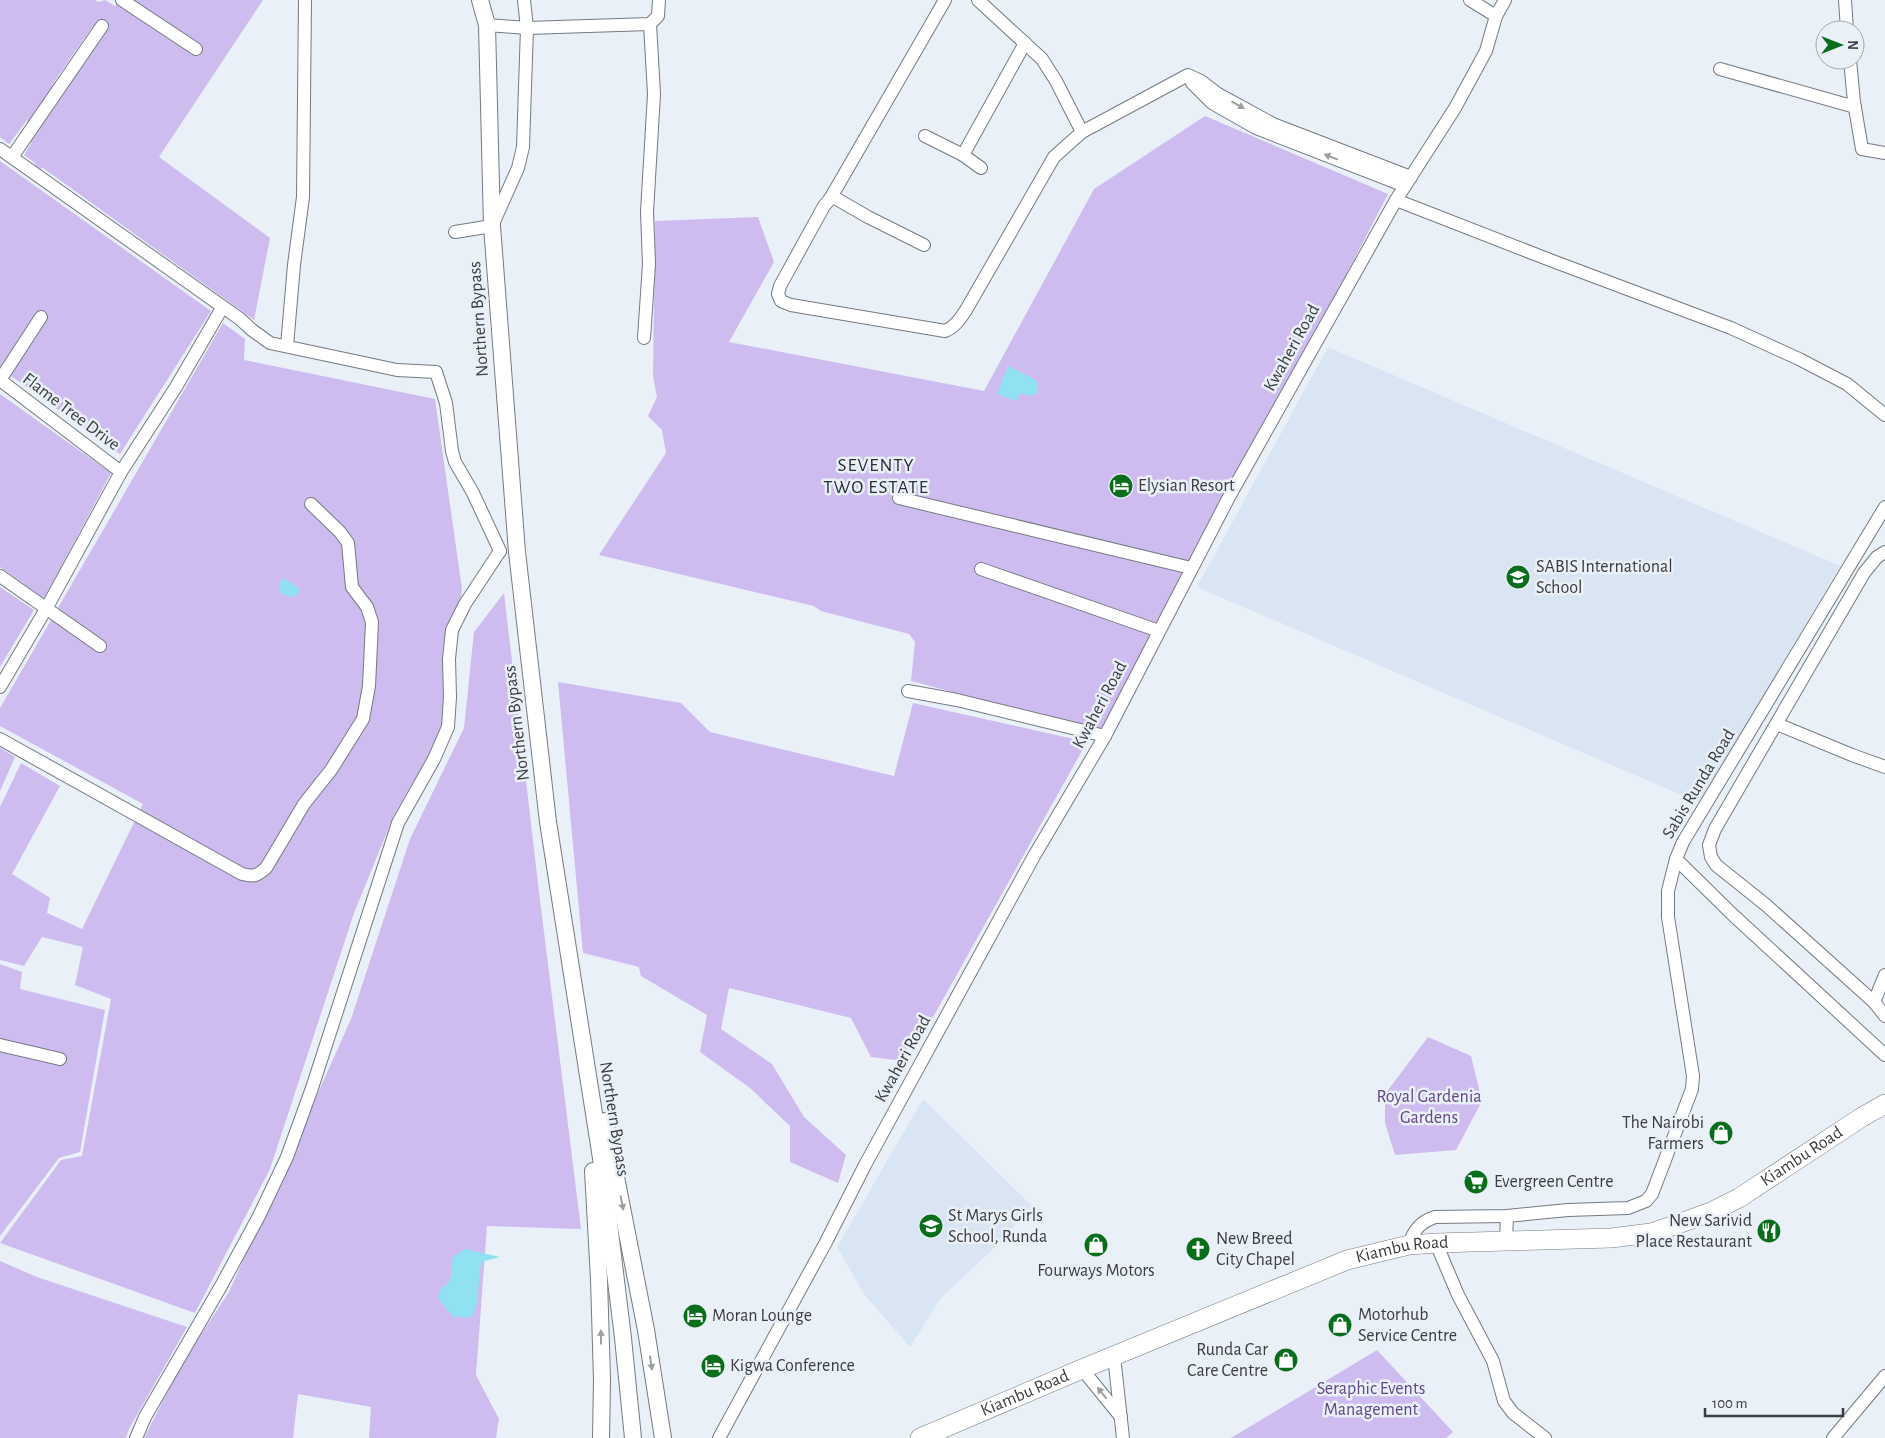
<svg xmlns="http://www.w3.org/2000/svg" width="1885" height="1438" viewBox="0 0 1885 1438" font-family="'Alegreya Sans',sans-serif">
<style>
.built{fill:#dae5f3}
.green{fill:#cebcf1;fill-rule:evenodd}
.water{fill:#90e1f1}
.lines{fill:none;stroke-linecap:round;stroke-linejoin:round}
.minor-casing{stroke:#747a81;stroke-width:14}
.major-casing{stroke:#747a81;stroke-width:18}
.highway-casing{stroke:#747a81;stroke-width:20}
.minor{stroke:#fff;stroke-width:12}
.major{stroke:#fff;stroke-width:16}
.highway{stroke:#fff;stroke-width:19}
.oneway{fill:#9d9ea0}
.labels{text-anchor:middle;dominant-baseline:central;stroke-width:5;stroke-linejoin:round;paint-order:stroke}
.street-label{font-size:18px;fill:#3b3d40;stroke:#eaf0f8}
.poi-label{font-size:18px;fill:#3b3d40;stroke:#eaf0f8;text-anchor:start}
.park-label{font-size:18px;fill:#61458a;stroke:#eaf0f8}
.neighbourhood-label{font-size:19px;letter-spacing:1px;fill:#2b2f36;stroke:#eaf0f8}
</style>
<rect width="100%" height="100%" fill="#eaf0f8"/>
<!-- built -->
<g class="built">
<polygon points="1328,347 1840,566 1700,803 1197,587"/>
<polygon points="923,1099 1032,1206 993,1249 941,1298 910,1347 864,1294 837,1247"/>
</g>
<!-- green -->
<g class="green">
<path d="M0,0H95L98,2L105,0L115,6L119,0H263L159,157L270,238L254,320L43,168L37,170L35,163L24,155L31,143L27,120L9,144L0,137ZM93,26L99,33L62,76L51,86Z"/>
<polygon points="1205,116 1388,194 1346,275 1229,485 1104,732 911,681 915,642 909,634 821,611 814,606 599,555 666,453 662,430 648,416 657,397 653,376 655,221 758,217 774,262 729,342 984,391 1094,189"/>
<polygon points="0,161 211,311 120,454 0,368"/>
<polygon points="223,323 245,339 244,360 435,399 462,589 460,603 445,642 443,730 394,815 354,913 270,1169 195,1313 0,1243 61,1160 82,1156 111,999 75,985 83,947 42,937 24,966 0,960 0,807 21,763 60,786 12,874 50,898 47,913 82,929 143,804 0,726 0,708"/>
<polygon points="0,394 111,473 44,599 0,567"/>
<polygon points="0,587 34,610 0,667"/>
<polygon points="504,593 539,892 581,1229 487,1226 476,1375 499,1419 496,1438 369,1438 371,1407 298,1394 293,1438 144,1438 184,1360 229,1292 351,1019 410,839 464,728 474,632"/>
<polygon points="558,682 681,703 710,732 894,776 913,703 1087,742 923,1035 911,1032 904,1061 871,1057 851,1018 729,988 721,1029 772,1064 804,1117 846,1155 838,1183 790,1162 790,1126 750,1088 700,1052 707,1015 641,976 639,967 583,953"/>
<polygon points="0,748 15,757 0,791"/>
<polygon points="0,964 22,972 20,989 105,1010 80,1152 59,1158 0,1236"/>
<polygon points="1428,1037 1471,1056 1482,1101 1456,1150 1395,1155 1385,1123 1385,1094"/>
<polygon points="0,1261 37,1277 187,1327 129,1429 126,1438 0,1438"/>
<polygon points="1377,1350 1453,1432 1446,1438 1231,1438"/>
</g>
<!-- water -->
<g class="water">
<path d="M1008,366L1034,379C1039,384 1039,388 1036,394L1030,396L1020,393L1016,401L997,394Z"/>
<path d="M285,579L300,589C296,599 289,598 281,593L279,588L281,580Z"/>
<polygon points="465,1249 500,1257 481,1262 477,1303 472,1317 453,1317 438,1298 440,1290 450,1281 453,1257"/>
</g>
<g class="lines">
<defs>
<g id="minor">
<polyline points="122,0 196,49"/>
<polyline points="978,0 1042,59 1056,81 1082,132"/>
<polyline points="1470,0 1496,16"/>
<polyline points="1845,0 1847,30"/>
<polyline points="487,25 527,28 650,24 658,16 659,0"/>
<polyline points="1850,60 1854,102 1862,149 1885,153"/>
<polyline points="1720,69 1855,107"/>
<polyline points="1192,83 1212,103 1256,128 1405,186"/>
<polyline points="925,136 963,155"/>
<polyline points="0,149 240,319 252,330 270,343 397,370 436,372 446,403 452,451 455,462 473,493 500,551"/>
<polyline points="12,157 102,26"/>
<polyline points="981,168 963,155 1025,43"/>
<polyline points="830,199 945,0"/>
<polyline points="1396,200 1550,260 1731,328 1799,359 1847,384 1885,415"/>
<polyline points="455,232 492,226 518,168 523,147 527,28 524,0"/>
<path d="M924,245L868,217L835,198L830,199L824,206L780,286L778,294L781,301L791,305L945,331C955,327 960,319 966,310L1054,157L1082,132L1188,75L1201,81L1218,94L1273,124L1411,177"/>
<polyline points="644,338 649,264 647,212 654,94 650,24"/>
<polyline points="287,346 294,265 303,197 305,0"/>
<polyline points="0,380 121,472"/>
<polyline points="0,380 41,317"/>
<polyline points="899,498 1191,568"/>
<polyline points="1885,552 1877,557 1864,573 1715,829 1709,845 1711,857 1716,865 1766,905 1874,1002 1885,1016"/>
<polyline points="981,569 1159,631"/>
<polyline points="0,576 100,646"/>
<polyline points="0,687 46,609 121,472 176,387 222,308"/>
<polyline points="908,691 957,700 1105,736"/>
<polyline points="1777,724 1852,755 1885,767"/>
<path d="M0,739L242,874C255,877 256,876 266,868L304,804L331,770L363,719L369,686L372,622L367,607L352,587L348,543L340,532L311,504"/>
<polyline points="1676,859 1732,914 1885,1055"/>
<polyline points="1874,1002 1885,975"/>
<polyline points="0,1045 60,1059"/>
<polyline points="1506,1241 1507,1216"/>
<polyline points="1436,1243 1458,1295 1493,1361 1504,1401 1513,1413 1545,1438"/>
<path d="M1409,1245C1413,1231 1420,1222 1435,1217L1507,1216L1568,1210L1628,1208L1646,1201L1652,1194L1692,1089L1693,1076L1668,917V891L1676,859L1683,842L1885,507"/>
<polyline points="1114,1356 1123,1438"/>
<polyline points="1082,1369 1121,1417"/>
<polyline points="136,1438 145,1417 221,1286 259,1216 287,1157 312,1088 398,823 434,759 448,727 450,697 449,659 452,630 465,604 500,551"/>
<polyline points="719,1438 826,1242 865,1165 1034,856 1105,736 1229,497 1396,200 1455,108 1486,51 1496,16 1505,0"/>
<polyline points="1833,1438 1885,1376"/>
</g>
<g id="major">
<polyline points="480,0 487,25 492,226 517,552 548,822 601,1158 623,1338 633,1438"/>
<polyline points="605,1121 646,1330 663,1438"/>
<polyline points="593,1171 599,1279 602,1380 601,1438"/>
</g>
<g id="highway">
<path id="s1" d="M920,1438L1082,1369L1347,1260L1409,1245L1436,1243L1611,1238L1651,1233L1672,1226L1711,1212L1739,1198L1862,1117L1885,1104"/>
</g>
</defs>
<!-- minor casing -->
<use href="#minor" class="minor-casing"/>
<!-- major casing -->
<use href="#major" class="major-casing"/>
<!-- highway casing -->
<use href="#highway" class="highway-casing"/>
<!-- minor -->
<use href="#minor" class="minor"/>
<!-- major -->
<use href="#major" class="major"/>
<!-- highway -->
<use href="#highway" class="highway"/>
</g>
<!-- one-way arrows -->
<defs><path id="oneway-solid" d="M-6-.8H1V-3.2L6.5 0L1 3.2V.8H-6Z" transform="scale(1.25)"/></defs>
<g class="oneway">
<use href="#oneway-solid" transform="translate(1238 105) rotate(29)"/>
<use href="#oneway-solid" transform="translate(1331 157) rotate(-159)"/>
<use href="#oneway-solid" transform="translate(622 1203) rotate(79)"/>
<use href="#oneway-solid" transform="translate(601 1337) rotate(-91)"/>
<use href="#oneway-solid" transform="translate(651 1363) rotate(81)"/>
<use href="#oneway-solid" transform="translate(1102 1393) rotate(-129)"/>
</g>
<!-- icons -->
<defs>
<symbol id="hotel-disc" viewBox="-11 -11 22 22"><circle r="9.5" fill="#096e1c" stroke="#eaf0f8"/><path d="M-6-4.5h1.5V1H6V5H4.5V3h-9V5H-6ZM-4 0a1.8 1.8 0 1 1 3.6 0ZM.5 0V-2.5h3Q6-2.5 6 0Z" fill="#fff"/></symbol>
<symbol id="school-disc" viewBox="-11 -11 22 22"><circle r="9.5" fill="#096e1c" stroke="#eaf0f8"/><path d="M0-5L7-2L0 1L-7-2ZM-4 1L0 2.5L4 1V4Q0 6-4 4Z" fill="#fff"/></symbol>
<symbol id="shop-disc" viewBox="-11 -11 22 22"><circle r="9.5" fill="#096e1c" stroke="#eaf0f8"/><path d="M-5-2.5h2.3a2.7 3.5 0 0 1 5.4 0H5L5.5 6h-11ZM-1.5-2.5h3a1.5 2.3 0 0 0-3 0Z" fill="#fff"/></symbol>
<symbol id="supermarket-disc" viewBox="-11 -11 22 22"><circle r="9.5" fill="#096e1c" stroke="#eaf0f8"/><path d="M-6-5.5h2.5l.6 2H6L4.5 2H-2.5L-4.4-4H-6ZM-1.5 3.2a1.3 1.3 0 1 0 .1 0ZM3 3.2a1.3 1.3 0 1 0 .1 0Z" fill="#fff"/></symbol>
<symbol id="restaurant-disc" viewBox="-11 -11 22 22"><circle r="9.5" fill="#096e1c" stroke="#eaf0f8"/><path d="M-5-6h1v4h1v-4h1v4h1v-4h1v5L-1.5 .5V6h-2V.5L-5-1ZM5-6V6H3V1.5H1.5Q1.5-4 5-6Z" fill="#fff"/></symbol>
<symbol id="church-disc" viewBox="-11 -11 22 22"><circle r="9.5" fill="#096e1c" stroke="#eaf0f8"/><path d="M-1.2-6h2.4v3.5h3.3v2.4h-3.3V6h-2.4V-.1h-3.3v-2.4h3.3Z" fill="#fff"/></symbol>
</defs>
<g fill-rule="evenodd">
<use href="#hotel-disc" x="1107" y="472" width="28" height="28"/>
<use href="#school-disc" x="1504" y="563" width="28" height="28"/>
<use href="#shop-disc" x="1707" y="1119" width="28" height="28"/>
<use href="#supermarket-disc" x="1462" y="1168" width="28" height="28"/>
<use href="#school-disc" x="917" y="1212" width="28" height="28"/>
<use href="#restaurant-disc" x="1755" y="1217" width="28" height="28"/>
<use href="#shop-disc" x="1082" y="1231" width="28" height="28"/>
<use href="#church-disc" x="1184" y="1235" width="28" height="28"/>
<use href="#hotel-disc" x="681" y="1302" width="28" height="28"/>
<use href="#shop-disc" x="1326" y="1311" width="28" height="28"/>
<use href="#shop-disc" x="1272" y="1346" width="28" height="28"/>
<use href="#hotel-disc" x="699" y="1352" width="28" height="28"/>
</g>
<g class="labels">
<!-- street labels -->
<g class="street-label">
<text transform="translate(479 319) rotate(-94)">Northern Bypass</text>
<text transform="translate(1292 348) rotate(-61)">Kwaheri Road</text>
<text transform="translate(71 412) rotate(37)">Flame Tree Drive</text>
<text transform="translate(1100 705) rotate(-62)">Kwaheri Road</text>
<text transform="translate(517 723) rotate(-97)">Northern Bypass</text>
<text transform="translate(1699 784) rotate(-59)">Sabis Runda Road</text>
<text transform="translate(903 1059) rotate(-61)">Kwaheri Road</text>
<text transform="translate(614 1119) rotate(81)">Northern Bypass</text>
<text stroke="none"><textPath href="#s1" startOffset="939">Kiambu Road</textPath></text>
<text stroke="none"><textPath href="#s1" startOffset="519">Kiambu Road</textPath></text>
<text stroke="none"><textPath href="#s1" startOffset="114">Kiambu Road</textPath></text>
</g>
<!-- poi labels -->
<g class="poi-label">
<text x="1138" y="486">Elysian Resort</text>
<text x="1536" y="567">SABIS International<tspan x="1536" dy="21">School</tspan></text>
<text x="1704" y="1123" text-anchor="end">The Nairobi<tspan x="1704" dy="21">Farmers</tspan></text>
<text x="1494" y="1182">Evergreen Centre</text>
<text x="948" y="1216">St Marys Girls<tspan x="948" dy="21">School, Runda</tspan></text>
<text x="1752" y="1221" text-anchor="end">New Sarivid<tspan x="1752" dy="21">Place Restaurant</tspan></text>
<text x="1216" y="1239">New Breed<tspan x="1216" dy="21">City Chapel</tspan></text>
<text x="1096" y="1271" text-anchor="middle">Fourways Motors</text>
<text x="1358" y="1315">Motorhub<tspan x="1358" dy="21">Service Centre</tspan></text>
<text x="712" y="1316">Moran Lounge</text>
<text x="1268" y="1350" text-anchor="end">Runda Car<tspan x="1268" dy="21">Care Centre</tspan></text>
<text x="730" y="1366">Kigwa Conference</text>
</g>
<!-- park labels -->
<g class="park-label">
<text x="1429" y="1097">Royal Gardenia<tspan x="1429" dy="21">Gardens</tspan></text>
<text x="1371" y="1389">Seraphic Events<tspan x="1371" dy="21">Management</tspan></text>
</g>
<!-- neighbourhood labels -->
<g class="neighbourhood-label">
<text x="876" y="465">SEVENTY<tspan x="876" dy="22">TWO ESTATE</tspan></text>
</g>
</g>
<!-- north arrow -->
<g transform="translate(1840 45) rotate(90)"><circle r="24" fill="#eaf0f8" stroke="#a4a8ae"/>
<path d="M0-4L9 19L0 12L-9 19Z" fill="#096e1c"/>
<text y="-8" font-size="14" font-weight="bold" text-anchor="middle" fill="#3b3d40">N</text>
</g>
<!-- scale -->
<path d="M1705 1408v8h138v-8" fill="none" stroke="#3b3d40" stroke-width="2.5"/>
<text x="1712" y="1408" font-size="15" fill="#3b3d40" stroke="#eaf0f8" stroke-width="4" paint-order="stroke">100 m</text>
</svg>
